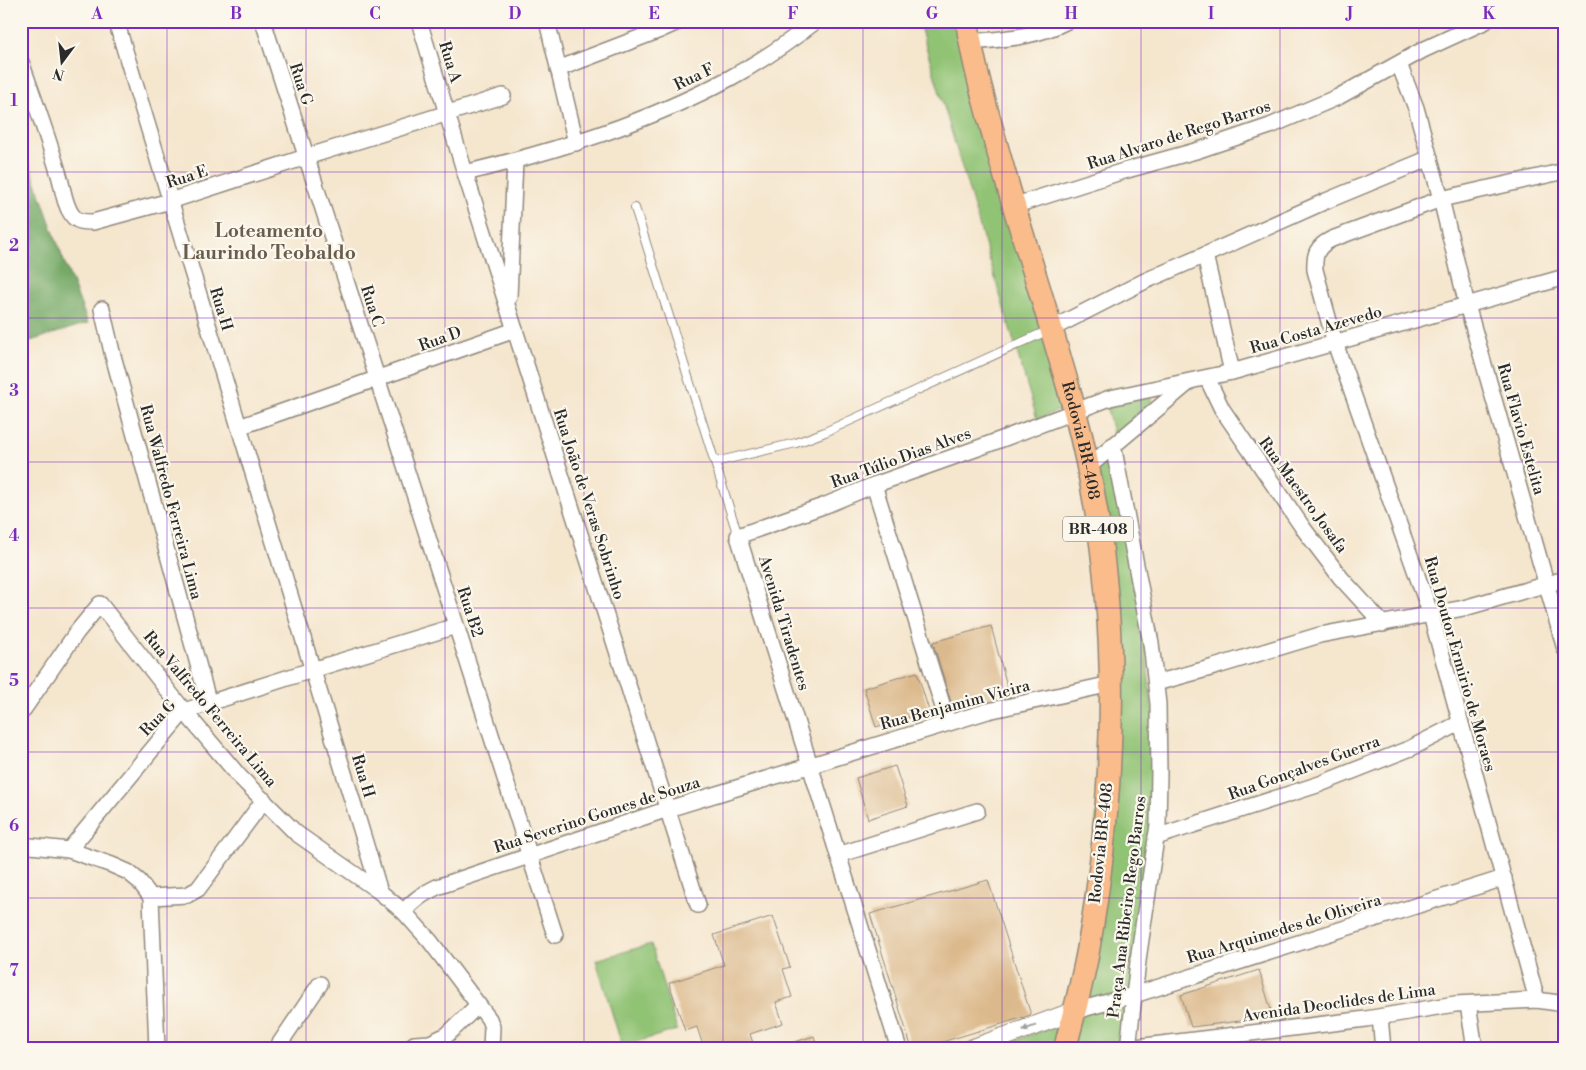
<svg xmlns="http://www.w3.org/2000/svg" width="1586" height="1070" viewBox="0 0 1586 1070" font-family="'Libre Bodoni',serif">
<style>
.green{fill:#91c374;stroke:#5e7750}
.forest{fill:#74a966;stroke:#506a48}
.building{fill:#dcb98c}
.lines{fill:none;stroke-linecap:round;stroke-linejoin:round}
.service-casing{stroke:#90887c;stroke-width:10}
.minor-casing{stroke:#90887c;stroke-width:18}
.tertiary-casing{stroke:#90887c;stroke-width:20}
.primary-casing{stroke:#90887c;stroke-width:25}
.service{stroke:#fff;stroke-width:8}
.minor{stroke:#fff;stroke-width:15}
.tertiary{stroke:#fff;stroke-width:18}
.primary{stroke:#f9bc8a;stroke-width:22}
.oneway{fill:#a0a0a0}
.grid{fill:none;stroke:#7b2cbf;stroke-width:1;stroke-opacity:0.55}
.labels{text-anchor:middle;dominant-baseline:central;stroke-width:4.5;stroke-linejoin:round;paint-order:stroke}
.shield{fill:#fbf7ec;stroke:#696865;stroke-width:1}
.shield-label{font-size:15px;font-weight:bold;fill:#2b2b2b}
.street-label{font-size:16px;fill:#2b2b2b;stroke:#fbf7ec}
.quarter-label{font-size:19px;font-weight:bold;fill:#695d4d;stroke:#fbf7ec}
.neatline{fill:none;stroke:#7b2cbf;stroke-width:2}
.grid-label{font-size:16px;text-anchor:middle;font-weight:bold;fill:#7b2cbf}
</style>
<rect width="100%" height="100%" fill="#fbf7ec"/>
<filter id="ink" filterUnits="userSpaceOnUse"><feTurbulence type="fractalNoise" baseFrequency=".02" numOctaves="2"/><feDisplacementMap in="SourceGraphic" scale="10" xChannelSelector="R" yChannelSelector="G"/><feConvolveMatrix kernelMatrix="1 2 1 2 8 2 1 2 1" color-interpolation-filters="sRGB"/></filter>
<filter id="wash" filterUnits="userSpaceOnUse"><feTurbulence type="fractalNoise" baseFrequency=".0096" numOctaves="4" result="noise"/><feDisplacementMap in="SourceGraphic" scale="20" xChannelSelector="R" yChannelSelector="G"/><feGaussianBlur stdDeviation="1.12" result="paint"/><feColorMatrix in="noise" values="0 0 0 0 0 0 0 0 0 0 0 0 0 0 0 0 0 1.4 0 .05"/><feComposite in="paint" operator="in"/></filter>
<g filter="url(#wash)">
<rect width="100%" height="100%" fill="#f5e6ce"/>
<!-- green -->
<g class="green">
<polygon points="924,21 967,21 1073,405 1037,419 919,23"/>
<polygon points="1149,394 1152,401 1121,429 1113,433 1106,405"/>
<polygon points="1113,445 1136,559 1159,773 1128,1048 1065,1049 1075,1011 1111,684 1088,467"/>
<polygon points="651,944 677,1030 622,1046 596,960"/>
<polygon points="1070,1022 1063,1049 988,1049"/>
</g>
<!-- forest -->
<polygon class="forest" points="21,140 62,256 88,323 21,344"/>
<g id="blocks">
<!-- building -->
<g class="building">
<polygon points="991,626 1010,697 954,712 933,642"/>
<polygon points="917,672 929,711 876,727 864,688"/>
<polygon points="895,766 908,806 868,819 856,778"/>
<polygon points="988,880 1031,1015 919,1049 912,1049 870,914"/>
<polygon points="773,916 790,967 783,969 792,997 776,1002 783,1023 750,1034 755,1049 704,1049 697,1027 685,1031 669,983 724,965 714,935"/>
<polygon points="1259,970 1273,1017 1191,1027 1181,995"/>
<polygon points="814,1036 818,1049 783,1049 782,1046"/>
</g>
</g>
</g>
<g filter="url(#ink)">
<use href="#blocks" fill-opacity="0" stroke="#90887c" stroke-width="1"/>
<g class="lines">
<defs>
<g id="service">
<polyline points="635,208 738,536"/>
<polyline points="715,462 796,443 825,432 1049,330"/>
</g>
<g id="minor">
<polyline points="116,21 380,892"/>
<polyline points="263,21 555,935"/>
<polyline points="419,21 465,173 698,905"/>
<polyline points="547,21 576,143"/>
<path d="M971,42C1005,39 1037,37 1067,21"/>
<path d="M21,62C34,99 48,137 59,175C63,188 64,204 72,215C77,222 84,222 93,222L170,201L306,157L503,96"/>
<polyline points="1399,64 1416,108 1441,199 1467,305 1565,649"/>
<polyline points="558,69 660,30 680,21"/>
<path d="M465,173C556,151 647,123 730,78C760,62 789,42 816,21"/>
<polyline points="1013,206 1127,170 1199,150 1270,126 1338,97 1423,50 1486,21"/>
<polyline points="1205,255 1232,372"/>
<polyline points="509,297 515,161"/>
<polyline points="102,309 112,352 209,704"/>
<polyline points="1051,329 1145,281 1205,255 1326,201 1430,158"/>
<polyline points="1207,378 1222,409 1303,528 1341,578 1383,624"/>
<polyline points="239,427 515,330"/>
<polyline points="1113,445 1151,643 1158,704 1159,773 1158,825 1139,953 1128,1048"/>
<polyline points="1088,467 1188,383"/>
<polyline points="874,485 948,723"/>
<polyline points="1156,683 1214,667 1320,635 1464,608 1565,579"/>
<polyline points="21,713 77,632 100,604 184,711 239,776 296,833 380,892 404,912 430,941 489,1019 492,1027 491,1049"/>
<polyline points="1156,837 1320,784 1411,748 1460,723"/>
<polyline points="21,845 69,850 112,865 128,872 139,881 151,897"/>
<polyline points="69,850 184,711 312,670 456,626"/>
<polyline points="838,855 977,811"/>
<polyline points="151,897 187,895 198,889 264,800"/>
<polyline points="151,897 157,1049"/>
<path d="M404,912C413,900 423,894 437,887L668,809L988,711L1111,684"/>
<path d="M1537,1000L1431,615L1335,343L1315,270C1314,254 1317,246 1332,239L1441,199L1565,171"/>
<polyline points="1468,1004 1475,1049"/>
<polyline points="1075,1011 1134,995 1504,878"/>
<polyline points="1380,1017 1383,1049"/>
<polyline points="276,1049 320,984"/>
<polyline points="409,1049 414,1044 430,1043 447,1035 478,1005"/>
<polyline points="899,1049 738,536 826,505 874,485 981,447 1110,398 1232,372 1565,277"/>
<polyline points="1120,1049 1366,1019 1455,1004 1537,1000 1565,1004"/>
</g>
<polyline id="tertiary" points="971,1049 1075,1011"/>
<g id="primary">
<path id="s1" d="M967,21C973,63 985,104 996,144C1021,234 1051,322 1075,412C1122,588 1119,773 1088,951C1082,984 1073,1016 1065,1049"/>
</g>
</defs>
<!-- service casing -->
<use href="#service" class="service-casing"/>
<!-- minor casing -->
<use href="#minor" class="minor-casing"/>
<!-- tertiary casing -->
<use href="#tertiary" class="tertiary-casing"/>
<!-- primary casing -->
<use href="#primary" class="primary-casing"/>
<!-- service -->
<use href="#service" class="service"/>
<!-- minor -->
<use href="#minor" class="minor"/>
<!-- tertiary -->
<use href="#tertiary" class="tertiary"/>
<!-- primary -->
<use href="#primary" class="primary"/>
</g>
<!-- one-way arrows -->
<defs><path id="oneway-solid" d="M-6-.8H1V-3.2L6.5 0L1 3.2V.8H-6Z" transform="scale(1.25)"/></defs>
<use class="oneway" href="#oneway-solid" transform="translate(1029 1028) rotate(160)"/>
</g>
<!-- grid -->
<path class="grid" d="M167,21V1049M306,21V1049M445,21V1049M584,21V1049M723,21V1049M863,21V1049M1002,21V1049M1141,21V1049M1280,21V1049M1419,21V1049M21,172H1565M21,318H1565M21,462H1565M21,608H1565M21,752H1565M21,898H1565"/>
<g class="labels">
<!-- shield labels -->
<rect class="shield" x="1063" y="516.5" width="70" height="25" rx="4"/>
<g class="shield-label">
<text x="1098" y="529">BR-408</text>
</g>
<!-- street labels -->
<g class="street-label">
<text transform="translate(450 62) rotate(73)">Rua A</text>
<text transform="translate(694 77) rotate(-26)">Rua F</text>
<text transform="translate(301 84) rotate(72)">Rua G</text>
<text transform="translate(1179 135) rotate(-18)">Rua Alvaro de Rego Barros</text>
<text transform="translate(187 177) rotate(-18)">Rua E</text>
<text transform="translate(372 306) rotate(72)">Rua C</text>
<text transform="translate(221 309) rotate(73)">Rua H</text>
<text transform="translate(1316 330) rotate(-16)">Rua Costa Azevedo</text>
<text transform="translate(440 339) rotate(-20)">Rua D</text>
<text transform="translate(1521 429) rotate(74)">Rua Flavio Estelita</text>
<text stroke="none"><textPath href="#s1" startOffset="435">Rodovia BR-408</textPath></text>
<text transform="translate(901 458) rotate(-20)">Rua Túlio Dias Alves</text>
<text transform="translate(1303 495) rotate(54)">Rua Maestro Josafa</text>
<text transform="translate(171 502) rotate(75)">Rua Walfredo Ferreira Lima</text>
<text transform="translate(589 504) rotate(72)">Rua João de Veras Sobrinho</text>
<text transform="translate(470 612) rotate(72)">Rua B2</text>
<text transform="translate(784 623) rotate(73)">Avenida Tiradentes</text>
<text transform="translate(1460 664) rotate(74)">Rua Doutor Ermirio de Moraes</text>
<text transform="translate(955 705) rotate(-15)">Rua Benjamim Vieira</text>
<text transform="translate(210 709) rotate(50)">Rua Valfredo Ferreira Lima</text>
<text transform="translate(158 718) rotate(-46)">Rua G</text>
<text transform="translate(1304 768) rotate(-20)">Rua Gonçalves Guerra</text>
<text transform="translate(363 776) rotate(73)">Rua H</text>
<text transform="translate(597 815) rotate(-18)">Rua Severino Gomes de Souza</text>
<text transform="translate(1101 843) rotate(-84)">Rodovia BR-408</text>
<text transform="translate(1127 907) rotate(-83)">Praça Ana Ribeiro Rego Barros</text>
<text transform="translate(1284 929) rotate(-17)">Rua Arquimedes de Oliveira</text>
<text transform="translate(1339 1003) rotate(-8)">Avenida Deoclides de Lima</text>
</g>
<!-- quarter labels -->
<g class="quarter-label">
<text x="269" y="231">Loteamento<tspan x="269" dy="22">Laurindo Teobaldo</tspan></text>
</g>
</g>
<!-- margin -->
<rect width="1586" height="1070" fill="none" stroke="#fbf7ec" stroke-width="55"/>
<!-- north arrow -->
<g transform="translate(62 62) rotate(195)" stroke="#fbf7ec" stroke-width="4" paint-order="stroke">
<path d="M0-4L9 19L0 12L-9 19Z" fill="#2b2b2b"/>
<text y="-8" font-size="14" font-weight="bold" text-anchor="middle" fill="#2b2b2b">N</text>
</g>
<rect x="28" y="28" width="1530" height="1014" class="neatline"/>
<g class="grid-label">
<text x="97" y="19">A</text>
<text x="236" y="19">B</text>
<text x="375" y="19">C</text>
<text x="515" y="19">D</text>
<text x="654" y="19">E</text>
<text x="793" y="19">F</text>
<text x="932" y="19">G</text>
<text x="1071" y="19">H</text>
<text x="1211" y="19">I</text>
<text x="1350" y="19">J</text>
<text x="1489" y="19">K</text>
<text x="14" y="106">1</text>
<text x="14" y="251">2</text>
<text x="14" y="396">3</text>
<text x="14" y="541">4</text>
<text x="14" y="686">5</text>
<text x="14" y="831">6</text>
<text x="14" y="976">7</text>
</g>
</svg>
